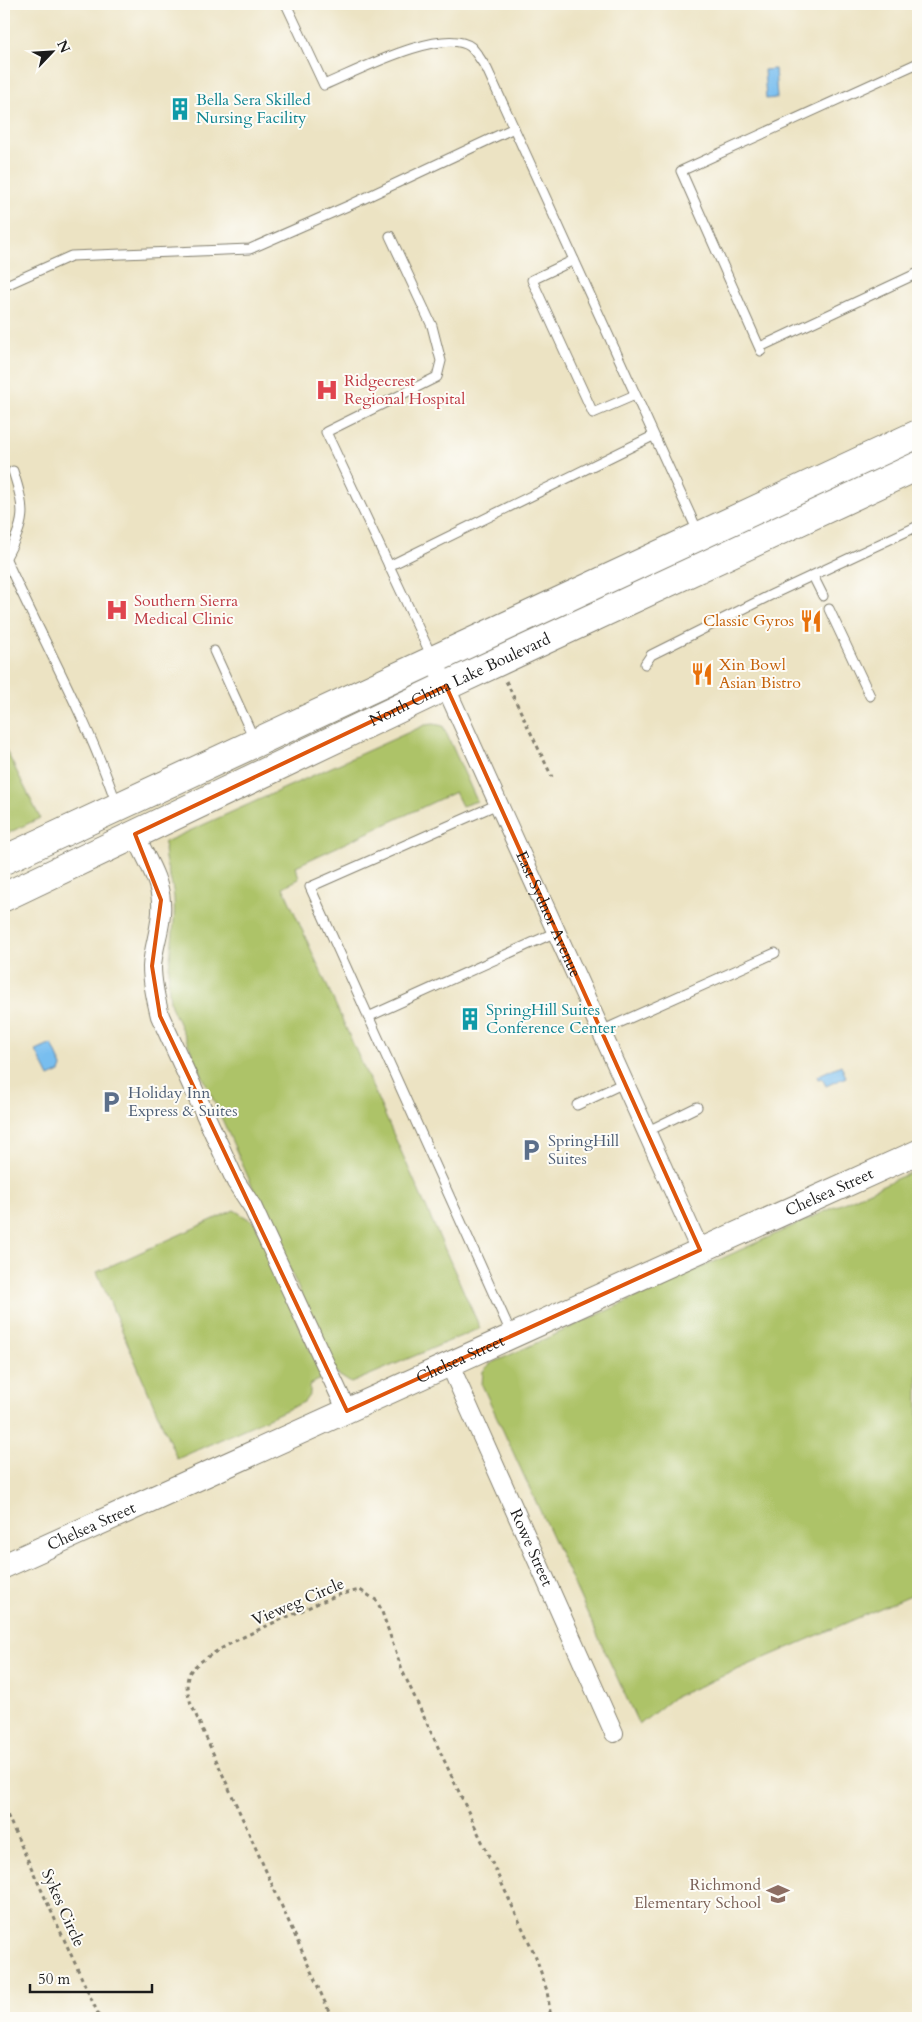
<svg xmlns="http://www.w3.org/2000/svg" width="922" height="2022" viewBox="0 0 922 2022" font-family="Cardo,serif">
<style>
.green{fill:#adc367;stroke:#647042}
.water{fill:#78beef;stroke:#4a6d86}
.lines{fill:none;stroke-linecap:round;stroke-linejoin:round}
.lane-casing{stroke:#848070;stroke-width:11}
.street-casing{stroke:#848070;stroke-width:20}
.secondary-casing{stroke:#848070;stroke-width:26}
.primary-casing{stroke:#848070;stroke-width:30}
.path{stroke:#848070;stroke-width:3;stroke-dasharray:4 4;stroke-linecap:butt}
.lane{stroke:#fff;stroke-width:9}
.street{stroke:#fff;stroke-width:18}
.secondary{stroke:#fff;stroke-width:24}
.primary{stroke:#fff;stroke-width:28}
.marked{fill:none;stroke:#de560d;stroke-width:4;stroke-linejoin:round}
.labels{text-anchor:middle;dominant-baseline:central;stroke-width:4;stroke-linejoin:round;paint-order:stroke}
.culture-label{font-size:16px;fill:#0d838f;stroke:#fdfcf7;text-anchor:start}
.health-label{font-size:16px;fill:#be3a42;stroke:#fdfcf7;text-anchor:start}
.food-label{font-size:16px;fill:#c56008;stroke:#fdfcf7;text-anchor:end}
.street-label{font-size:16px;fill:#1c1c1c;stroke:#fdfcf7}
.service-label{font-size:16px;fill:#4e5e75;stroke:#fdfcf7;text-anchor:start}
.education-label{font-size:16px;fill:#785e54;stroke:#fdfcf7;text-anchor:end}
</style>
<rect width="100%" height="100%" fill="#fdfcf7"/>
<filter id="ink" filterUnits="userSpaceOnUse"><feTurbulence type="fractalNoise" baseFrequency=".02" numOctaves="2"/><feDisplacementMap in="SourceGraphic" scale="10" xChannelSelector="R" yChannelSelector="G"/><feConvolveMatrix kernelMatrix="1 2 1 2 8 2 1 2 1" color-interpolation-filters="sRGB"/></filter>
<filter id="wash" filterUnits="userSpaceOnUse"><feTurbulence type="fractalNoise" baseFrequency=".0096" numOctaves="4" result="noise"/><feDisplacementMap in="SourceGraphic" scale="20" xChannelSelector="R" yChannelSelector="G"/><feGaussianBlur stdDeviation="1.12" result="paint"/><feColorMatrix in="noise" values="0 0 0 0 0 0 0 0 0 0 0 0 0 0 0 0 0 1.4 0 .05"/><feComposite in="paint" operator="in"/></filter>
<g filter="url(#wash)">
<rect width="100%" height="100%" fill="#ece3c3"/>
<!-- green -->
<g class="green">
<path d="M434,724L443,726L477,801L462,806L455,792L296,866L299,879L283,887L480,1328L351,1383L337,1374L171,1006C163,970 177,935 174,898C173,879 161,860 165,842L425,725Z"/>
<polygon points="4,746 40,818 4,835"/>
<polygon points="918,1169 918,1592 674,1697 639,1725 482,1385 483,1371 490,1364"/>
<polygon points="234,1210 255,1223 322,1378 310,1385 310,1394 304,1402 177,1459 97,1272"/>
</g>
<!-- water -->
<g class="water">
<polygon points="775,69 777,98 766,99 764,70"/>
<polygon points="52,1044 62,1067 60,1072 49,1077 36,1051"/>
<polygon points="841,1065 846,1077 826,1086 822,1078 818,1079 817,1076"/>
</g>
</g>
<g filter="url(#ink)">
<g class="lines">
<defs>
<g id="lane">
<path d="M286,4L324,85C353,73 444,25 471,47C477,53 482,62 487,69L699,534"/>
<polyline points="390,236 432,326 441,361 437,377 326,432 432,657"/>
<polyline points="574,260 532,280 593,413 635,395"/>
<polyline points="4,286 71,256 250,249 350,205 514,128"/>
<polyline points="760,347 918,273"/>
<polyline points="761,351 681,171 918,63"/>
<path d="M4,555C42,639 87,718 117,805"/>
<path d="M5,559C26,520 26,512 13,471"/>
<polyline points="389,566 653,436"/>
<polyline points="813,576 823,596"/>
<polyline points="829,609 870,696"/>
<polyline points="214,651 254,739"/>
<polyline points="645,664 651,655 773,594 918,526"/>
<polyline points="498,804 310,887 512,1335"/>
<polyline points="368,1017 556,932"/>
<polyline points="601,1031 775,953"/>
<polyline points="577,1105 624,1083"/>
<polyline points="646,1132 697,1107"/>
</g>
<g id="street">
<path id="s1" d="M433,659L700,1250"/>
<path d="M135,834C144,856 160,878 161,902C163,925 153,945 152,967C152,983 156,1000 160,1016L236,1182L252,1206L347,1411"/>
<path id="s2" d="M449,1363L614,1733"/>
</g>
<g id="secondary">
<path id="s3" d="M4,1566L918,1152"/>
</g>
<g id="primary">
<polyline points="4,860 918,434"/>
<path id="s4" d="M4,897L446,686L918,466"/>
</g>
</defs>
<!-- lane casing -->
<use href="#lane" class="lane-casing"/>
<!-- street casing -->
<use href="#street" class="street-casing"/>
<!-- secondary casing -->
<use href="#secondary" class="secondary-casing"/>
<!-- primary casing -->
<use href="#primary" class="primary-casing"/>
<!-- path -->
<g class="path">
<polyline points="506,681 552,777"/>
<polyline points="4,1808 100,2018"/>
<path d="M332,2018L191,1704C188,1694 185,1684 189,1674C199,1652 295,1614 321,1602L338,1595L360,1590L376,1600L381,1609L402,1670L536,1957L547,1991L551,2018"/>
</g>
<!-- lane -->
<use href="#lane" class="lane"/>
<!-- street -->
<use href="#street" class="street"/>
<!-- secondary -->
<use href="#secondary" class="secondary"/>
<!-- primary -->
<use href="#primary" class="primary"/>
</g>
</g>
<!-- marked area -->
<path class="marked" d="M446,686L700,1250L347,1411L160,1016L152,966L161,900L135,834Z"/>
<!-- icons -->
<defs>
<symbol id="building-bare" viewBox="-9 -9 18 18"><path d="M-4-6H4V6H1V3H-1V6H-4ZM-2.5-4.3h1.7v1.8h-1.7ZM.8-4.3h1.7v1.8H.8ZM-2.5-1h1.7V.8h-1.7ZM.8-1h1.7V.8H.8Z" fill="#0f9aa8" stroke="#fdfcf7" stroke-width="2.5" paint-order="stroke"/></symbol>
<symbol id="hospital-bare" viewBox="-9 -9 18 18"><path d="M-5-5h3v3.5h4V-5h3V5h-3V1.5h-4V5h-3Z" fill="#e0444e" stroke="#fdfcf7" stroke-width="2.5" paint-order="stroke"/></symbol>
<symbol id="restaurant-bare" viewBox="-9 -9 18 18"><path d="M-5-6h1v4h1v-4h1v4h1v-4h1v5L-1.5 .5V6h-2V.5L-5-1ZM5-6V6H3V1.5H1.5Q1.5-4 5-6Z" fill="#e8710a" stroke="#fdfcf7" stroke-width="2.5" paint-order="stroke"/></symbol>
<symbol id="parking-bare" viewBox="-9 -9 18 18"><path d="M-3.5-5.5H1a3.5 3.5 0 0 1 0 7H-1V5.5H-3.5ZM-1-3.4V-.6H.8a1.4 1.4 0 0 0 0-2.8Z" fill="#5c6f8a" stroke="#fdfcf7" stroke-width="2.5" paint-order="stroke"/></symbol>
<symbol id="school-bare" viewBox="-9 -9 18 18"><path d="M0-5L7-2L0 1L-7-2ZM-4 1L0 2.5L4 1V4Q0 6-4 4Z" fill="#8d6e63" stroke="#fdfcf7" stroke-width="2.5" paint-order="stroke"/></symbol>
</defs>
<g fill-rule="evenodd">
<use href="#building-bare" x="164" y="93" width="32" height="32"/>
<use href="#hospital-bare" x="311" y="374" width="32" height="32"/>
<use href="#hospital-bare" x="101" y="594" width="32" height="32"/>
<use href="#restaurant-bare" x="795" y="605" width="32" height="32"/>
<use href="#restaurant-bare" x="686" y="658" width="32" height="32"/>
<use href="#building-bare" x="454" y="1003" width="32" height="32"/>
<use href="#parking-bare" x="95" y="1086" width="32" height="32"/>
<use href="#parking-bare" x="515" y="1134" width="32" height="32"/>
<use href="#school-bare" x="762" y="1878" width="32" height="32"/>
</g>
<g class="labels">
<!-- culture labels -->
<g class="culture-label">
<text x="196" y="100">Bella Sera Skilled<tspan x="196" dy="18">Nursing Facility</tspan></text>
<text x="486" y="1010">SpringHill Suites<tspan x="486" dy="18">Conference Center</tspan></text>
</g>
<!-- health labels -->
<g class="health-label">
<text x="344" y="381">Ridgecrest<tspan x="344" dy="18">Regional Hospital</tspan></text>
<text x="134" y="601">Southern Sierra<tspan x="134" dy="18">Medical Clinic</tspan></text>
</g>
<!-- food labels -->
<g class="food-label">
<text x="794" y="621">Classic Gyros</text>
<text x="719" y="665" text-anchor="start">Xin Bowl<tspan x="719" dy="18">Asian Bistro</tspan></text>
</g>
<!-- street labels -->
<g class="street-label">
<text stroke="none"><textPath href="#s4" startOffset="505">North China Lake Boulevard</textPath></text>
<text stroke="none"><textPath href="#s1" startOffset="280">East Sydnor Avenue</textPath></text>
<text stroke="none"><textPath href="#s3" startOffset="906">Chelsea Street</textPath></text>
<text stroke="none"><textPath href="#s3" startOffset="501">Chelsea Street</textPath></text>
<text stroke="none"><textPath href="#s3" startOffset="96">Chelsea Street</textPath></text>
<text stroke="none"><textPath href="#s2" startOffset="202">Rowe Street</textPath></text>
<text transform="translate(298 1602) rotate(-23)">Vieweg Circle</text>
<text transform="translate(63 1908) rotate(66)">Sykes Circle</text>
</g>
<!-- service labels -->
<g class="service-label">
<text x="128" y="1093">Holiday Inn<tspan x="128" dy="18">Express &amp; Suites</tspan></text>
<text x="548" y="1141">SpringHill<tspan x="548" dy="18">Suites</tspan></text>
</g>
<!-- education labels -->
<g class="education-label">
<text x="761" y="1885">Richmond<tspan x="761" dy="18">Elementary School</tspan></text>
</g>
</g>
<!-- margin -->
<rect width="922" height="2022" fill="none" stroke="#fdfcf7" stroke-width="20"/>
<!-- north arrow -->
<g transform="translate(52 52) rotate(65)" stroke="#fdfcf7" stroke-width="4" paint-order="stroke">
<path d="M0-4L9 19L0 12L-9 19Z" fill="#1c1c1c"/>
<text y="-8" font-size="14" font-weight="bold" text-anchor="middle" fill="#1c1c1c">N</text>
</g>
<!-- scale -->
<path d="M30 1984v8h122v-8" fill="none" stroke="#1c1c1c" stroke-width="2.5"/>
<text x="38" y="1984" font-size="15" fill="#1c1c1c" stroke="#fdfcf7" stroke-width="4" paint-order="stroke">50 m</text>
</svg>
